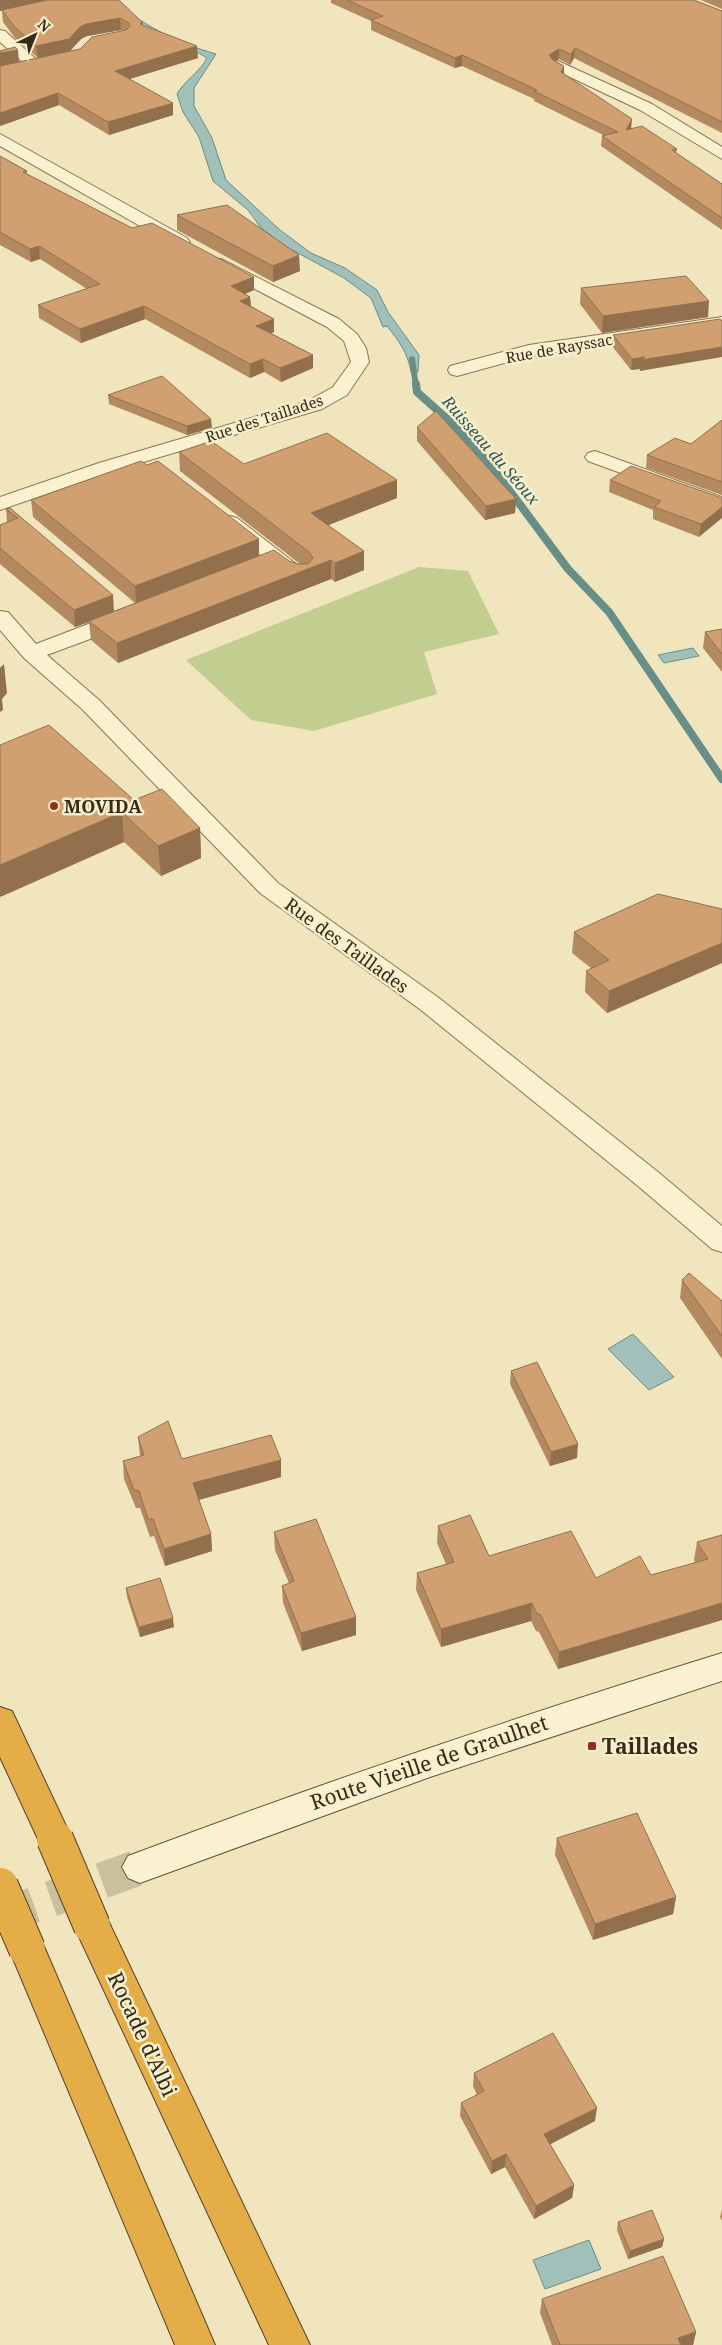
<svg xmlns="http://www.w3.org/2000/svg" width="722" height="2345" viewBox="0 0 722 2345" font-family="'Noto Serif',serif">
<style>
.green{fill:#c1ce90}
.water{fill:#a1c0ba;stroke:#688e88}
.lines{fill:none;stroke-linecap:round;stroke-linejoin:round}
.stream-far1{stroke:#688e88;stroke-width:6}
.stream{stroke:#688e88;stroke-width:8}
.secondary-tunnel{stroke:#cbc09d;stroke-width:36;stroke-dasharray:36 18;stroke-linecap:butt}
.street-casing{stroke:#887455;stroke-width:2}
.secondary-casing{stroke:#695539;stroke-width:2}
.highway-casing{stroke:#55422a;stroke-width:2}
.street{fill:#faf1d0;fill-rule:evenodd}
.secondary{fill:#faf1d0;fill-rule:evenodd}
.highway{fill:#e5ad47;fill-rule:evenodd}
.highway-bridge-casing{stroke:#55422a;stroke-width:38;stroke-linecap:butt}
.highway-bridge{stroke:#e5ad47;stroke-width:36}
.wall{fill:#b38a60;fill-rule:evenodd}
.shaded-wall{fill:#92704e}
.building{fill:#d0a070;stroke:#92704e}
.poi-dot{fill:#992c23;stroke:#f7eecc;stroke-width:2}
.labels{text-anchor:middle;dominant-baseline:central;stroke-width:5;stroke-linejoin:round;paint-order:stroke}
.far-street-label{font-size:15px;fill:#362a1b;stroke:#f7eecc}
.far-water-label{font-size:16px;font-style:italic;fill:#295657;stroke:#f7eecc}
.poi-label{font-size:18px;font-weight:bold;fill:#362a1b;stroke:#f7eecc;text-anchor:start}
.street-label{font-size:18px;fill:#362a1b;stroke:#f7eecc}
.near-poi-label{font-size:21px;font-weight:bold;fill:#362a1b;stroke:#f7eecc;text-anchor:start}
.near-street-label{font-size:21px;fill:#362a1b;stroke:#f7eecc}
</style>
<rect width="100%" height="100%" fill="#f0e5bd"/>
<!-- green -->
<polygon class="green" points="419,567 468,571 499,634 424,652 437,694 314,731 251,720 186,660"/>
<!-- water -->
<g class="water">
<path d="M116,4C152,29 175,42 216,54L194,88V106L212,138L226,180L280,230L311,253L345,268L377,290L388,312L419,355L418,372H411C408,353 399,341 387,326L383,327L371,298L344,278L285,246L261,228L248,210L213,181L199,137L183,112L177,94C185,80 200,72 207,58L192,49L168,46Z"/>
<polygon points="693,648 699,656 664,663 658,655"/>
<polygon points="633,1334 674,1377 649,1390 608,1349"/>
<polygon points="589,2240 601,2269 545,2289 533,2260"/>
</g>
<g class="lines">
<!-- stream-far1 -->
<polyline class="stream-far1" points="412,359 416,386"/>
<!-- stream -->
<polyline class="stream" points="416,384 417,392 455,426 489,463 568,569 609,612 722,779"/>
<!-- secondary-tunnel -->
<polyline class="secondary-tunnel" points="0,1917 140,1867"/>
<defs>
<g id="street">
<polygon points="0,30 5,31 38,61 41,64 38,67 28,67 0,42"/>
<polygon points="558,61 652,104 722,147 722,159 640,110 553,69 550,66"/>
<polygon points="0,134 187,238 190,242 187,246 175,246 0,146"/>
<polygon points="221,259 339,319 357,334 366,348 369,362 347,395 322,409 113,471 0,510 0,497 99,463 308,401 333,387 351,362 344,341 327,327 215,268 212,264 215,260"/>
<polygon points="722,317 722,327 530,356 457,376 450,374 448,370 450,366 529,345"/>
<polygon points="595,451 722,497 722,510 588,461 585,457 588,453"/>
<polygon points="230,516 237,518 305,571 308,575 305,579 298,581 291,579 223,526 220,522 223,518"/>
<polygon points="0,611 8,612 36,644 117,613 125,612 133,613 136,618 133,623 47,655 99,700 278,883 439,998 658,1172 722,1226 722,1252 712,1249 638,1186 421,1010 260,893 83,710 24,658 0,630"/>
</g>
<path id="secondary" d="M722,1653V1681L430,1777L140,1883L128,1878L122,1867L128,1856C324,1782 522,1715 722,1653Z"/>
<g id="highway">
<polygon points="0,1707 12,1711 67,1828 72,1839 67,1850 55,1855 43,1850 0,1757"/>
<polygon points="92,1910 105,1914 310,2345 269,2345 74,1926 79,1914"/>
<polygon points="27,1932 40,1937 215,2345 175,2345 9,1949 14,1937"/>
</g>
</defs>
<!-- street casing -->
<use href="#street" class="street-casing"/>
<!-- secondary casing -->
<use href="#secondary" class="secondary-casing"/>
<!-- highway casing -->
<use href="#highway" class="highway-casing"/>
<!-- street -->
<use href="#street" class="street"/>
<!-- secondary -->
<use href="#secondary" class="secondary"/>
<!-- highway -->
<use href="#highway" class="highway"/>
<defs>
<g id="highway-bridge">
<polyline points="55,1839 92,1926"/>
<polyline points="0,1886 27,1949"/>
</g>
</defs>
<!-- highway-bridge casing -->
<use href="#highway-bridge" class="highway-bridge-casing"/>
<!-- highway-bridge -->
<use href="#highway-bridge" class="highway-bridge"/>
</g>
<!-- wall -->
<g class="wall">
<path d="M0,0H119L143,25L198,58L130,79L173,115L109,135L59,105L0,126V66L38,58L15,38L3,22L2,11H0ZM121,30L122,31L80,49L70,51L81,39L87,36Z"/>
<polygon points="331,0 694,0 722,11 722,133 574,58 570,65 559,59 555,61 564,66 564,74 631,128 677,149 676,154 722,184 722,230 601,146 602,136 603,135 534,101 534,99 462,66 455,68 371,30 371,21 331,3"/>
<polygon points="701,0 722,0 722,9"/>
<polygon points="0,156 27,171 27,174 132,228 254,277 254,290 245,294 250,297 251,306 274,319 274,332 271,333 313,355 313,368 281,382 264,372 250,378 145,319 81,343 39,318 38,305 87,289 40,259 31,262 0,245"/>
<polygon points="177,215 300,271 273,282 177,230"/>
<polygon points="581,288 708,317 602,333 580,304"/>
<polygon points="722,321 640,371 640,369 631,370 612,346 613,335"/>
<polygon points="108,395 212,428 187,435 109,404"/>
<polygon points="722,420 722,495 646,468 647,455 691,444"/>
<polygon points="417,427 516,499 515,513 485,520 417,441"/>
<polygon points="179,452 244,464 397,480 397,498 328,525 364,551 364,570 335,582 331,579 118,663 91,640 89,622 75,627 0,564 0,525 7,522 6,509 10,508 114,611 135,603 33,517 31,500 259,539 259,556 289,561 298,564 300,564 180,471"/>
<polygon points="610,480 722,498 699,537 653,519 653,510 609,492"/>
<polygon points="722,629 722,672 703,648 705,632"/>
<polygon points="134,800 200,828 201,858 161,876 124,842 0,897"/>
<polygon points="722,909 722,963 607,1013 585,992 586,971 591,968 572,953 574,932"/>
<polygon points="682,1280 722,1301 722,1359 680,1298"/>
<polygon points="511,1371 577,1458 550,1466 510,1384"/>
<polygon points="138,1437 182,1459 281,1477 199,1500 211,1534 212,1551 165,1566 154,1536 150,1537 140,1508 136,1508 124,1479 123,1461 140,1456"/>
<polygon points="438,1526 489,1556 596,1578 651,1575 696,1563 694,1560 697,1542 722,1535 722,1620 558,1669 539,1632 536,1631 531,1621 441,1647 416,1590 417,1573 446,1564 437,1543"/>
<polygon points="274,1532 356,1635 302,1651 283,1603 282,1586 289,1583 275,1550"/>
<polygon points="126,1588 174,1627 140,1637 127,1597"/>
<polygon points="557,1838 676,1897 673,1914 593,1940 555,1855"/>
<polygon points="474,2073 595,2121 550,2144 574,2185 572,2198 534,2219 505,2167 491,2174 460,2116 461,2103 477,2095 473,2086"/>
<polygon points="722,2210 722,2221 720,2217"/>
<polygon points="618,2222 664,2239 662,2247 628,2259 617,2230"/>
<polygon points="542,2299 696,2332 693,2345 552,2345 540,2313"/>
</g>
<!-- shaded-wall -->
<g class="shaded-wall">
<polygon points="0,0 46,0 0,11"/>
<polygon points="120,18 121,30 87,36 81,39 70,51 38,58 36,46 86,24"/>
<polygon points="197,46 198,58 116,83 115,71"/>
<polygon points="575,48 574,58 570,65 571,54"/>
<polygon points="559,49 559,59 548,66 549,55"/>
<polygon points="18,50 19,62 0,66 0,53"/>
<polygon points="462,55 462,66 455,68 455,58"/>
<polygon points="564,66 564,76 561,72"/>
<polygon points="58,93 59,105 0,126 0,113"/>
<polygon points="173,103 173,115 109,135 108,122"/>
<polygon points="632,119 631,130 626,130"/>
<polygon points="39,246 40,259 31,262 30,249"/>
<polygon points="299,255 300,271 273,282 273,266"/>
<polygon points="254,277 254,290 231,300 231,286"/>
<polygon points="250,297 251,310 240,301"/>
<polygon points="709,301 708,317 602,333 603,316"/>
<polygon points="144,306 145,319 81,343 80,329"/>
<polygon points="274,319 274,332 257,339 256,326"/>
<polygon points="722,347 722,357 640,371 640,369 631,370 632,359"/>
<polygon points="313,355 313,368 281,382 280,368"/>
<polygon points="263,359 264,372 250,378 250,364"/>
<polygon points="211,419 212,428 187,435 187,426"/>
<polygon points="397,480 397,498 311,532 311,513"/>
<polygon points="516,499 515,513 485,520 486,506"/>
<polygon points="722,507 722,518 699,537 701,524"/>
<polygon points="259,539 259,556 136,604 135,586"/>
<polygon points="364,551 364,570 335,582 335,563"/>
<polygon points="331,560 331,579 118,663 117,643"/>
<polygon points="113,595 114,612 89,621 89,622 75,627 74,610"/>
<polygon points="4,664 7,693 2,699 3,710 0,712 0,668"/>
<polygon points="122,812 124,842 0,897 0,865"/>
<polygon points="200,828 201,858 161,876 158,846"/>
<polygon points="722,943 722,963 607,1013 609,991"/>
<polygon points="578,1444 577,1458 550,1466 551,1452"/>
<polygon points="281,1460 281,1477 194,1501 193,1483"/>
<polygon points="211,1534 212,1551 165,1566 164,1549"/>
<polygon points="532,1603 531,1621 441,1647 441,1629"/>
<polygon points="722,1603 722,1620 558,1669 559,1652"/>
<polygon points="356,1617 356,1635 302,1651 301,1633"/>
<polygon points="173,1618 174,1627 140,1637 139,1627"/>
<polygon points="676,1897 673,1914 593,1940 595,1924"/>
<polygon points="597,2108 595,2121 543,2148 544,2134"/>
<polygon points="506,2154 505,2167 491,2174 492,2161"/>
<polygon points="574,2185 572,2198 534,2219 536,2206"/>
<polygon points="664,2239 662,2247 628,2259 630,2251"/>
<polygon points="696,2332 693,2345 676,2345 678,2338"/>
</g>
<!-- building -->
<g class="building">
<polygon points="47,0 119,0 143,23 140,24 197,46 115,71 173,103 108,122 58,93 0,113 0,66 80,49 92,37 126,30 130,26 129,23 120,18 86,24 80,27 69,39 36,46 14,26 2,10"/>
<polygon points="347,0 694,0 722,11 722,122 575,48 571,54 559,49 549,55 553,60 564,66 561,72 632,119 626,130 642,126 677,149 672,150 722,184 722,218 602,136 618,132 534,91 537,90 462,55 455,58 371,20 383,16"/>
<polygon points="15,47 18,50 0,53 0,51"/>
<polygon points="0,156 27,171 23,172 132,228 152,223 254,277 231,286 250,297 240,301 274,319 256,326 313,355 280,368 263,359 250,364 144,306 80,329 38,305 100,284 39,246 30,249 0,232"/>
<polygon points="227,205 299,255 273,266 177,215"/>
<polygon points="686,276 709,301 603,316 581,288"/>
<polygon points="720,319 722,321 722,347 641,360 645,357 632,359 613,335"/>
<polygon points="162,376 211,419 187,426 108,395"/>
<polygon points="436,411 516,499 486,506 417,427"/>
<polygon points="722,420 722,482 647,455 675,438 691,444"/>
<polygon points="327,433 397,480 311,513 364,551 335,563 331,560 117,643 89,621 274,550 289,561 298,564 308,564 313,558 309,552 179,452 211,441 244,464"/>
<polygon points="141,461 147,465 158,461 259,539 135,586 31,500"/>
<polygon points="631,466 722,498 722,507 701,524 654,507 661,501 610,480"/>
<polygon points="10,508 113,595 74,610 0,548 0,525 18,518 6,509"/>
<polygon points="722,629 722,654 705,632"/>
<polygon points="49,725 134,800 162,789 200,828 158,846 122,812 0,865 0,745"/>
<polygon points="658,894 722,909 722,943 609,991 586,971 609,960 574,932"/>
<polygon points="689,1273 722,1301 722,1336 682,1280"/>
<polygon points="537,1362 578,1444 551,1452 511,1371"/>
<polygon points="168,1421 182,1459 271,1435 281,1460 193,1483 211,1534 164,1549 153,1519 148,1519 139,1491 134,1490 123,1461 144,1455 138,1437"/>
<polygon points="470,1515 489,1556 571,1531 596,1578 640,1556 651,1575 708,1559 697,1542 722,1535 722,1603 559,1652 540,1614 537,1614 532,1603 441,1629 417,1573 454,1562 438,1526"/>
<polygon points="316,1519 356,1617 301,1633 282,1586 294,1581 274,1532"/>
<polygon points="160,1578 173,1618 139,1627 126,1588"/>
<polygon points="637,1813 676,1897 595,1924 557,1838"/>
<polygon points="553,2033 597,2108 544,2134 574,2185 536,2206 506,2154 492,2161 461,2103 484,2091 474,2073"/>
<polygon points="652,2210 664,2239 630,2251 618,2222"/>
<polygon points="663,2256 696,2332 678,2338 681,2345 560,2345 542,2299"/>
</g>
<!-- markers -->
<g class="poi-dot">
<circle cx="54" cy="806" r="5"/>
<rect x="587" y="1741" width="10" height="10" rx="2.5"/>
</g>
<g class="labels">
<!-- far-street labels -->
<g class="far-street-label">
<text transform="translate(559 348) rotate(-10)">Rue de Rayssac</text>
<text transform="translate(264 418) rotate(-18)">Rue des Taillades</text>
</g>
<!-- far-water labels -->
<g class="far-water-label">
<text transform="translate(491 450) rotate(49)">Ruisseau du Séoux</text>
</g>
<!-- poi labels -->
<g class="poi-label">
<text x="64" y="806">MOVIDA</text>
</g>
<!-- street labels -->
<g class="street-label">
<text transform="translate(347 945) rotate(36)">Rue des Taillades</text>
</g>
<!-- near-poi labels -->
<g class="near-poi-label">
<text x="602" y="1746">Taillades</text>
</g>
<!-- near-street labels -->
<g class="near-street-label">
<text transform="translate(429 1762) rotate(-19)">Route Vieille de Graulhet</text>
<text transform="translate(143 2034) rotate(65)">Rocade d'Albi</text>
</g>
</g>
<!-- north arrow -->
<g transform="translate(35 35) rotate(43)" stroke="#f7eecc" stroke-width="4" paint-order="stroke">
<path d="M0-4L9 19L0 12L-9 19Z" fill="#362a1b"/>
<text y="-8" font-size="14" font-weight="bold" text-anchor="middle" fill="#362a1b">N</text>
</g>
</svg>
